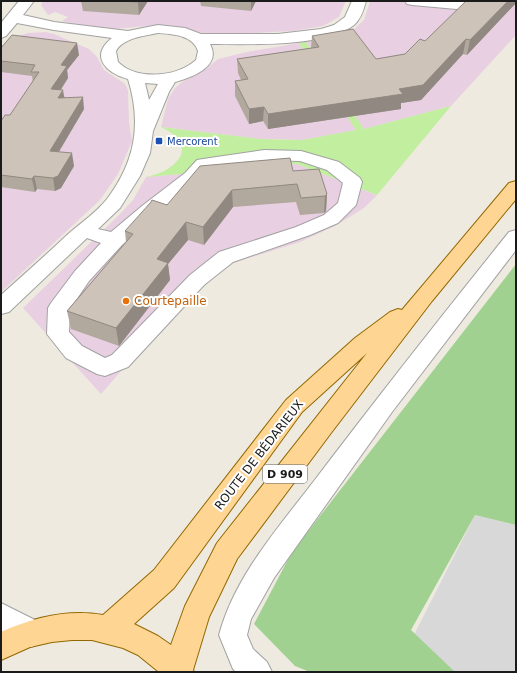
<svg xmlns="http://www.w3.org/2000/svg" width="517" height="673" viewBox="0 0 517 673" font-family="'DejaVu Sans',sans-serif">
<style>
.residential{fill:#d9d8d8}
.industrial{fill:#e8d0e2}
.grass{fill:#c2ee9f}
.forest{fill:#a0d190}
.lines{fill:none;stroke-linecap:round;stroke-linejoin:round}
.minor-casing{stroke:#a2a2a2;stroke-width:2}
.major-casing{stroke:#926800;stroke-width:2}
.minor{fill:#fff;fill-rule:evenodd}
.major{fill:#ffd593;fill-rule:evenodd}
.wall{fill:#b1a89e}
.shaded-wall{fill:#908881}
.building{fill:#cec3b8;stroke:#908881}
.transit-dot{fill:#1a4fb4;stroke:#fff;stroke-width:1.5}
.food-dot{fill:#e8710a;stroke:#fff;stroke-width:1.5}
.labels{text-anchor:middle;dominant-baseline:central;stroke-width:4;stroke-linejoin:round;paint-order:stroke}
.far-transit-label{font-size:10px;fill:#164399;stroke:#fff;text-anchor:start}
.shield{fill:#fff;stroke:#5f5f5f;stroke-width:1}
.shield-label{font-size:11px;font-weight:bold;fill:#1b1b1b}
.food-label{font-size:12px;fill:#c56008;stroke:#fff;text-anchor:start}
.street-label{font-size:12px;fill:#1b1b1b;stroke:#fff}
</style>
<rect width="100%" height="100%" fill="#eeeadf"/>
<!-- residential -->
<polygon class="residential" points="475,515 516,525 516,672 395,672"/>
<!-- industrial -->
<g class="industrial">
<polygon points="43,1 346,1 339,17 323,26 293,31 218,35 206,34 177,26 160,25 114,29 80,25 62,21 68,17 55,12 48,15 41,5"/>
<polygon points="370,1 516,1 516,35 451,106 364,129 306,42 325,40 353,30 364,20"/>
<polygon points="45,32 54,34 89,49 97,57 104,70 125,84 128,90 129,122 132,141 118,174 100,200 1,292 1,47 4,44 19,36 28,33"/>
<polygon points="299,43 357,130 302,140 260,139 161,127 168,99 175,88 182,82 203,71 218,59 247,52"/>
<polygon points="297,164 377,195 364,208 335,226 300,242 233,263 204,283 173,312 101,394 23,308 119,215 133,200 146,177"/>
</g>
<!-- grass -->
<path class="grass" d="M306,42L364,129L451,106L377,195L297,164L146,177C154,175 162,173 169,168C192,153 181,136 161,127L260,139L302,140L356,130L299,43Z"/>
<!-- forest -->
<polygon class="forest" points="516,264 516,525 475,515 411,630 455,672 310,672 295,666 254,624 292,552"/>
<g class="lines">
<defs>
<g id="minor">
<path d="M19,1H34L23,15L54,22L128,31L158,25L185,28L201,34H278L321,29L334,25L345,17L352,1H366C364,9 361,19 354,25C325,48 246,44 210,44C222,66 193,77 175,82L169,92L153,131L150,153L140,176L120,208L98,229L111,232L142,206L185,173L197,160L203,159L264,150L301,151L339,162L360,178L362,182L356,205L338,223L310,235L233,262L204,285L128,367L105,376L97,374L66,358L47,334L48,308L51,303L75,271L101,243L87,238L9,312L1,314V295C23,275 45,256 66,236C79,224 96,213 107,199C135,162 142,124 128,79C106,73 89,56 112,38L54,30L17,23L6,36L1,38V23ZM158,33C172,34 193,35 198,51L196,60C177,77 137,81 118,62L116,51C123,38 144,36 158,33ZM145,83L158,84L149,100ZM264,160L300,161L327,170L343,183L338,203L324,215L296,227L219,252L190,275L112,355L105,358L82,346L69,332L70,309L89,281L122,245L156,214L197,181L209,169Z"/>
<polygon points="405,1 458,1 483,3 484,1 498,1 495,11 490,12 412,5 407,4"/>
<path d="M516,230V250L392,412L274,578L251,619L247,635L253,649L267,662L272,672H236L233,669L219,635C235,575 280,526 317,477C380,394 444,313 509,232Z"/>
<polygon points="1,603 41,623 45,633 41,643 31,647 1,631"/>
</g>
<path id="major" d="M516,181V199L432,301L331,433L237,559L209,617L193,670L194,672H159L138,655L123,648L92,640H72L52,642L30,647L1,660V632C34,617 68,609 103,615L154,570L286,400L355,338L390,312L398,309L402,310L509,183ZM367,353L217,543L185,606L171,645L158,636L134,624L174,588L302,412Z"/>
</defs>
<!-- minor casing -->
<use href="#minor" class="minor-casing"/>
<!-- major casing -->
<use href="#major" class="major-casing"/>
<!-- minor -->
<use href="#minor" class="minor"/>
<!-- major -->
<use href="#major" class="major"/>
</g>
<!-- wall -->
<g class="wall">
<polygon points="81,1 148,1 139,15 83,11"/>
<polygon points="200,1 256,1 251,11 201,6"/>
<polygon points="516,1 516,3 467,55 463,54 421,100 401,103 401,109 268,129 263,121 249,124 235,96 235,81 241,80 238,73 237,59 311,48 312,36 376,59 405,54 425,41"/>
<polygon points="1,48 79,55 67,70 68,78 61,90 65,98 84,109 59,152 74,166 61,188 55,191 37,189 35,192 1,187 1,121 10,115 33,82 32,76 1,72"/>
<polygon points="293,171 327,194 326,211 324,213 300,215 296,202 233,207 204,245 188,240 168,264 170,280 119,346 71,329 67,311 126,242 125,231 167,205"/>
</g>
<!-- shaded-wall -->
<g class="shaded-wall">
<polygon points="139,1 148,1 139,15 138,2"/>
<polygon points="251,1 256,1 251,11"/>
<polygon points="508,1 516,1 516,3 467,55 470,40"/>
<polygon points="466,39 463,54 421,100 401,103 401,109 268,129 268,114 399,89"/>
<polygon points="77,43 79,55 67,70 68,78 53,101 51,89 61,65"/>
<polygon points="63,90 65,102 58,98"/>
<polygon points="83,97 84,109 52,163 50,151"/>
<polygon points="264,107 263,121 249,124 249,109"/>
<polygon points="72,153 74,166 61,188 55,191 53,178"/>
<polygon points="34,176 37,189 35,192 32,179"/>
<polygon points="232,190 233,207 204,245 203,227"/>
<polygon points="327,194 326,211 324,213 325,196"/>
<polygon points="186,222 188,240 168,264 170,280 119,346 116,328 157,259"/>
</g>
<!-- building -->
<g class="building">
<polygon points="117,1 139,1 138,2"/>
<polygon points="466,1 508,1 470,40 466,39 423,85 399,89 403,94 268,114 264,107 249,109 235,81 248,79 237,59 319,47 312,36 353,29 376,59 405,54 420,39 425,41"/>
<polygon points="12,35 77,43 61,65 67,66 51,89 63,90 58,98 83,97 50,151 72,153 58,176 53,178 34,176 32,179 1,175 1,121 5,115 10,115 39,72 31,72 35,65 1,61 1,48"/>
<polygon points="290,158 293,171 319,169 327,194 325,196 301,198 297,184 232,190 203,227 186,222 157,259 168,263 116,328 67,311 133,234 125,231 151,202 152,200 167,205 200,166"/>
</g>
<!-- markers -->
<rect class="transit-dot" x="155" y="137" width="8" height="8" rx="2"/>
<circle class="food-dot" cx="126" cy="301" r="4"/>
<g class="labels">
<!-- far-transit labels -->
<g class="far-transit-label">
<text x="167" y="141">Mercorent</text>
</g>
<!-- shield labels -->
<rect class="shield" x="263" y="465" width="44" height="18" rx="3"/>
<g class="shield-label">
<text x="285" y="474">D 909</text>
</g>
<!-- food labels -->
<g class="food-label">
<text x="134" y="301">Courtepaille</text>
</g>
<!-- street labels -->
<g class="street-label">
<text transform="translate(259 455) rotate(-52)">ROUTE DE BÉDARIEUX</text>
</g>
</g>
<!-- border -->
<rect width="517" height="673" fill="none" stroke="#1b1b1b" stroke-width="4"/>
</svg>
